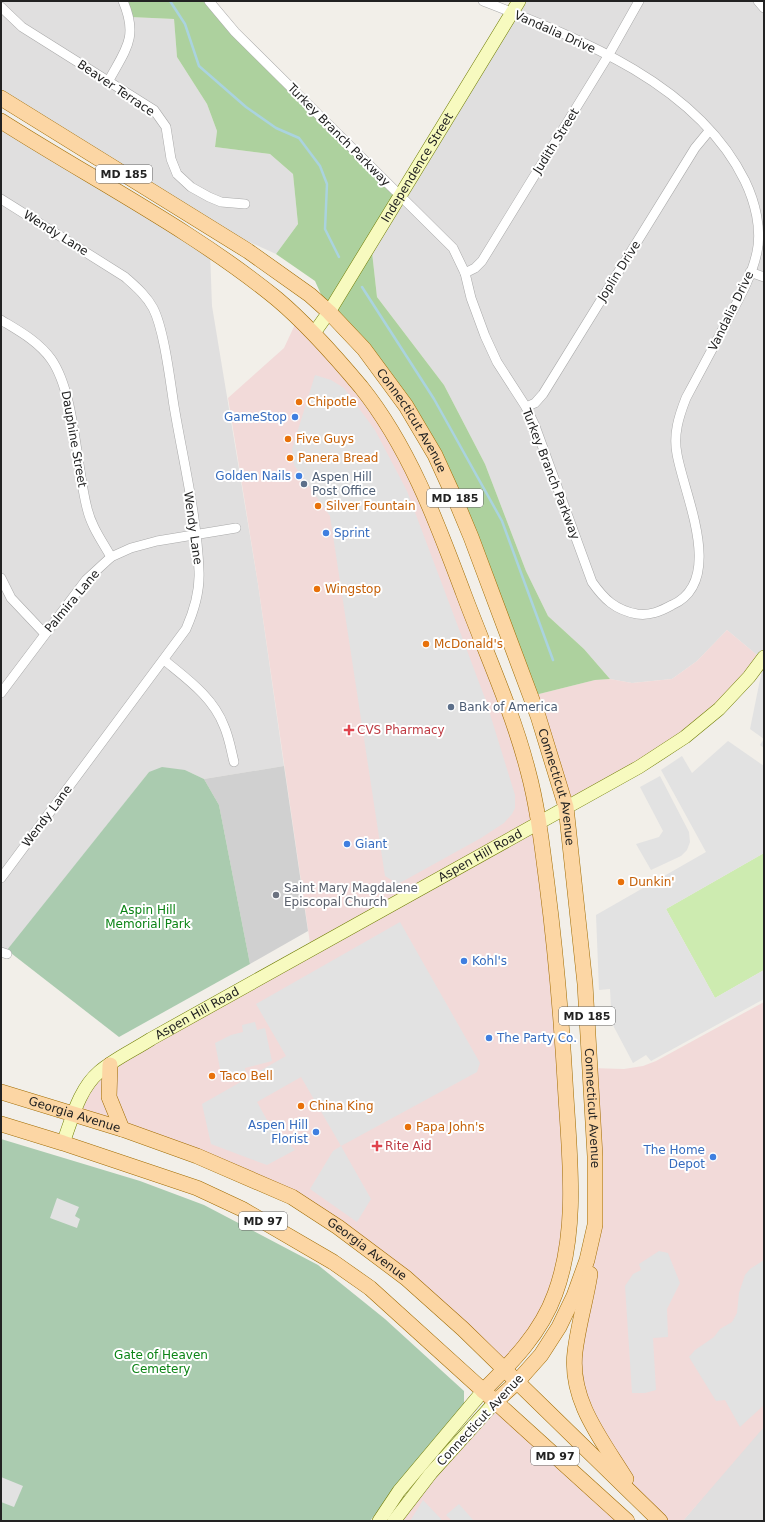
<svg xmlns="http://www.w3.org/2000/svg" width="765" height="1522" viewBox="0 0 765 1522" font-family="'DejaVu Sans',sans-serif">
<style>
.residential{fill:#e0dfdf}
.commercial{fill:#f2dad9}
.religious{fill:#d0d0d0}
.grass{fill:#cdebb0}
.forest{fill:#add19e}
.cemetery{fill:#aacbaf}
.parking{fill:#e2e2e2}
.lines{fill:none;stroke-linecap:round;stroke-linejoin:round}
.stream{stroke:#aad3df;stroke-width:2.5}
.street-casing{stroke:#a9a9a9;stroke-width:10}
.secondary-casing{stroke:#707d05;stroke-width:14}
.primary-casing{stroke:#a06b00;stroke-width:16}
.street{stroke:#fff;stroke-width:9}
.secondary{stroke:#f7fabf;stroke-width:13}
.primary{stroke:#fcd6a4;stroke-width:15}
.food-dot{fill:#e8710a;stroke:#fff;stroke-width:1.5}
.shop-dot{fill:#3f7fe0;stroke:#fff;stroke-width:1.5}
.service-dot{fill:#5c6f8a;stroke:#fff;stroke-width:1.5}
.health-dot{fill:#e0444e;stroke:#fff;stroke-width:1.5}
.worship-dot{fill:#6b7280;stroke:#fff;stroke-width:1.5}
.labels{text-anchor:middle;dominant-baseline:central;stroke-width:4;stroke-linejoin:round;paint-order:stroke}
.shield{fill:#fff;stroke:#646464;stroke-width:1}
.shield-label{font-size:11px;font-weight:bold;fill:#222}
.street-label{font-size:12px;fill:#222;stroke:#fff}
.food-label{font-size:12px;fill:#c56008;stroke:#fff;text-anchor:start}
.shop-label{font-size:12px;fill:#366cbe;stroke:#fff;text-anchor:end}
.service-label{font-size:12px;fill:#4e5e75;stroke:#fff;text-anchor:start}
.health-label{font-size:12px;fill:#be3a42;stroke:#fff;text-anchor:start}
.worship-label{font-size:12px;fill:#5b616d;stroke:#fff;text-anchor:start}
.park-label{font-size:12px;fill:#0c8416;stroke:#fff}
</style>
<rect width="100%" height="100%" fill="#f2efe9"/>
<!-- residential -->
<g class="residential">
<polygon points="1,1 123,1 130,17 174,19 177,57 207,104 217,131 215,147 270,154 293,174 298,224 276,254 188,214 1,98"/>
<polygon points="519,1 764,1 763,660 727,630 697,661 672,679 632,683 610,679 584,649 548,616 526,571 485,464 444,385 377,297 371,243"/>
<polygon points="1,121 210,251 212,306 258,584 284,766 204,779 185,770 149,772 1,959"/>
<polygon points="764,1427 764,1521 683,1521 757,1433"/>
</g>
<!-- commercial -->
<g class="commercial">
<polygon points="298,318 389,425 470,612 539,822 570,1194 555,1295 505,1369 463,1329 292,1197 74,1114 99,1072 311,950 258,584 228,398 284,348"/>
<polygon points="727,630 763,660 713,713 566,807 531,696 595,680 610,679 632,683 672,679 697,661"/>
<polygon points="764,1002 764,1427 683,1521 660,1521 640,1502 576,1387 588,1285 590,1068 624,1069 643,1066 656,1061"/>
<polygon points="495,1402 627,1521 394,1521"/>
</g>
<!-- religious -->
<polygon class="religious" points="284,766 308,931 250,964 219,805 204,779"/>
<!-- grass -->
<polygon class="grass" points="764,853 764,970 715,998 666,909"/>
<!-- forest -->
<polygon class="forest" points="123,1 209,1 400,196 371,243 377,297 444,385 485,464 526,571 548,616 584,649 610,679 595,680 531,696 435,455 329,312 315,281 276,254 298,224 293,174 270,154 215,147 217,131 207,104 177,57 174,19 130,17"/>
<!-- cemetery -->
<g class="cemetery">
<polygon points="162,767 185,770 204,779 219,805 250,964 119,1037 7,950 149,772"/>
<polygon points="1,1139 140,1181 204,1205 318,1265 385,1319 464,1391 464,1404 404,1476 370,1521 1,1521"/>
</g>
<!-- parking -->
<g class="parking">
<polygon points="315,375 331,380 344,388 375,430 407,491 486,701 515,795 515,808 512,814 504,823 481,838 398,884 385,876 330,516 294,465 292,449"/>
<polygon points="764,660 764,748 760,745 764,739 750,729"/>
<polygon points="728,741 764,766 764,853 666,909 715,998 764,970 764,999 651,1061 646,1055 633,1063 606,1012 611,1008 610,989 599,990 596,915 706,852 661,770 682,756 692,773"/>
<polygon points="660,776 689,832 690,842 687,850 681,856 651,870 636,844 659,837 663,831 640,787"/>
<polygon points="400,922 480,1063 477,1072 341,1146 371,1199 357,1222 310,1189 333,1151 341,1146 301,1077 257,1102 267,1120 295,1150 267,1165 211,1144 202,1104 286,1056 256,1004"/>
<polygon points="255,1022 257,1030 265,1028 272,1061 245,1068 246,1075 222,1079 215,1043 231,1035 243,1032 242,1025"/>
<polygon points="57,1198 79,1207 75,1216 80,1219 77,1228 50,1218"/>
<polygon points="659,1251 668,1253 680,1283 667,1309 668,1337 653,1338 656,1390 645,1393 632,1393 625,1286 633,1274 641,1270 639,1264"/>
<polygon points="764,1260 764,1405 740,1427 725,1400 716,1401 689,1357 695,1350 714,1337 720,1329 732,1322 737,1313 739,1293 745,1275 750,1269"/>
<polygon points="1,1477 23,1486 14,1507 1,1502"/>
<polygon points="423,1500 441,1519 441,1521 410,1521"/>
<polygon points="459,1504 474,1521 475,1521 452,1521 446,1515"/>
</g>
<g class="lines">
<!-- stream -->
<g class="stream">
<polyline points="170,1 185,24 199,66 246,107 276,128 299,138 320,166 327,184 325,229 339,257"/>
<polyline points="362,287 434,399 502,521 553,660"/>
</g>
<defs>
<g id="street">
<path d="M209,1L235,32L453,248L465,273L471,298L485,336L497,362L526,407L535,426L592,582C604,599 615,610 637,614C650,616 661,611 672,605C726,581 684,495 677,454C673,434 679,416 686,398C700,372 714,346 727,321C739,299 752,276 757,252C762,229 755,202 745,181C697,83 578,38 483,1"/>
<polyline points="758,1 764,8"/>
<polyline points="1,7 22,27 154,110 166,127 171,159 177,174 191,187 209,197 221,202 245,204"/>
<path d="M108,82C125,50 139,38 123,1"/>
<path d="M1,199L125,277C135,286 146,295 153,308C164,329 170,380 174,406C183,460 197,516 199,571C200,591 194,611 186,629L1,878"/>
<polyline points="750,272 764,277"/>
<polyline points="465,273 475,268 482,261 608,56 639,1"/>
<path d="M1,320C19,331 38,341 51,359C75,393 76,466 87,508C91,526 102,541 111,557"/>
<polyline points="526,407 535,403 543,394 695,148 709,131"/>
<polyline points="1,578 11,598 45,634"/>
<path d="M164,660C187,679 213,697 224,726C229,737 231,750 234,762"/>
<polyline points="1,693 86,580 111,557 131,548 157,541 236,528"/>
<polyline points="1,952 7,954"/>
</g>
<g id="secondary">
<path id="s1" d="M314,333L329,312L519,1"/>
<path id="s2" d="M63,1143C72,1119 79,1089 99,1072C114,1059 134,1050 151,1039L639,767L685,737L719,709L749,677L764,657"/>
<polyline points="379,1521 399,1491 483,1391"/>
<polyline points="394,1521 431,1473 495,1402"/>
</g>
<g id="primary">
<path id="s3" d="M1,98L248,251L310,295L329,312L364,349L406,406L435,455L456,501L471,537L538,716L566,807L585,984L595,1156V1225L587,1260L574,1296L559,1327L541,1355L517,1382L495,1402"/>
<path d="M1,121C92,179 194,231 277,299C308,325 335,356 361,387C409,447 436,520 463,592C485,651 512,709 528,771C538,808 542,846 547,884C556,954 562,1025 566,1097C570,1161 578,1232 555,1294C541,1333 512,1362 483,1391"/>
<polyline points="110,1065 109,1097 122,1129"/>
<path id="s4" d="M1,1092L122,1129L197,1156L292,1197L338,1227L406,1278L463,1329L660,1521"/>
<polyline points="1,1124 63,1143 197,1188 242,1209 333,1262 370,1288 627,1521"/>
<path d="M590,1274C586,1300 578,1326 575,1352C569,1400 602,1440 626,1479"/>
</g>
</defs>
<!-- street casing -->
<use href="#street" class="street-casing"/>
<!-- secondary casing -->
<use href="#secondary" class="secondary-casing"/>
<!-- primary casing -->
<use href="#primary" class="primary-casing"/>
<!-- street -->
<use href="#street" class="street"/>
<!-- secondary -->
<use href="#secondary" class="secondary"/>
<!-- primary -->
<use href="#primary" class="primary"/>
</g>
<!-- markers -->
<g class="food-dot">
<circle cx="299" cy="402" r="4"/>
<circle cx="288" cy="439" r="4"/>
<circle cx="290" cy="458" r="4"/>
<circle cx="318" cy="506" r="4"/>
<circle cx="317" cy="589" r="4"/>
<circle cx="426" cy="644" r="4"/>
<circle cx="621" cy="882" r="4"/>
<circle cx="212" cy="1076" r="4"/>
<circle cx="301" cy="1106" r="4"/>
<circle cx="408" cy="1127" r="4"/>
</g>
<g class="shop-dot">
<circle cx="295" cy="417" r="4"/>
<circle cx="299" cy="476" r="4"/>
<circle cx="326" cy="533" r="4"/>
<circle cx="347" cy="844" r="4"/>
<circle cx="464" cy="961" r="4"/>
<circle cx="489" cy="1038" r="4"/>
<circle cx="316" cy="1132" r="4"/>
<circle cx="713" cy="1157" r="4"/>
</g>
<g class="service-dot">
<circle cx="304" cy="484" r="4"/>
<circle cx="451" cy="707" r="4"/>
</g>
<g class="health-dot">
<path d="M347 724h4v4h4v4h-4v4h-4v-4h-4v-4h4z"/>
<path d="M375 1140h4v4h4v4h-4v4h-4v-4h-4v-4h4z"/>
</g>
<circle class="worship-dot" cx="276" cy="895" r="4"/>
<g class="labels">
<!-- shield labels -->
<g class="shield">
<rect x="96" y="165" width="56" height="18" rx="3"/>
<rect x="427" y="489" width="56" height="18" rx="3"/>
<rect x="559" y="1007" width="56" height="18" rx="3"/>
<rect x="239" y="1212" width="48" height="18" rx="3"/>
<rect x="531" y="1447" width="48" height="18" rx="3"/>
</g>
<g class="shield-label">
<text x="124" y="174">MD 185</text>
<text x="455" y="498">MD 185</text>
<text x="587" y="1016">MD 185</text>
<text x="263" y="1221">MD 97</text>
<text x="555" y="1456">MD 97</text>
</g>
<!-- street labels -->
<g class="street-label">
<text transform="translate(555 32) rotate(24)">Vandalia Drive</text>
<text transform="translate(116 88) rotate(34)">Beaver Terrace</text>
<text transform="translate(339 135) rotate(45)">Turkey Branch Parkway</text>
<text transform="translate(556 141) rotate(-58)">Judith Street</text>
<text stroke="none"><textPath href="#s1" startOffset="195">Independence Street</textPath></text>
<text transform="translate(56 233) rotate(32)">Wendy Lane</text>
<text transform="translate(619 271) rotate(-58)">Joplin Drive</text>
<text transform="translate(731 311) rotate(-64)">Vandalia Drive</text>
<text stroke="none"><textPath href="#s3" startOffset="529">Connecticut Avenue</textPath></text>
<text transform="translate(74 439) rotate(80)">Dauphine Street</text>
<text transform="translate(551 474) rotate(69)">Turkey Branch Parkway</text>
<text transform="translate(193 528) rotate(82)">Wendy Lane</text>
<text transform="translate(72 601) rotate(-50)">Palmira Lane</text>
<text stroke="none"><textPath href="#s3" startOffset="925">Connecticut Avenue</textPath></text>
<text transform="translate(47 816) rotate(-53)">Wendy Lane</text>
<text stroke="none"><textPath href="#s2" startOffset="519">Aspen Hill Road</textPath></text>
<text stroke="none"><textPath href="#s2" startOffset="195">Aspen Hill Road</textPath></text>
<text stroke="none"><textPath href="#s3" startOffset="1249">Connecticut Avenue</textPath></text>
<text stroke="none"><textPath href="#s4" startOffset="77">Georgia Avenue</textPath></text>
<text stroke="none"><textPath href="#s4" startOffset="401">Georgia Avenue</textPath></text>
<text transform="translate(480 1420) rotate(-47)">Connecticut Avenue</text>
</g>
<!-- food labels -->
<g class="food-label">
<text x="307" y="402">Chipotle</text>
<text x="296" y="439">Five Guys</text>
<text x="298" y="458">Panera Bread</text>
<text x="326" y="506">Silver Fountain</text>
<text x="325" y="589">Wingstop</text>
<text x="434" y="644">McDonald's</text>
<text x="629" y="882">Dunkin'</text>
<text x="220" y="1076">Taco Bell</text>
<text x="309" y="1106">China King</text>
<text x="416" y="1127">Papa John's</text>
</g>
<!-- shop labels -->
<g class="shop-label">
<text x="287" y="417">GameStop</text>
<text x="291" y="476">Golden Nails</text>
<text x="334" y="533" text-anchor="start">Sprint</text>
<text x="355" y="844" text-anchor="start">Giant</text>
<text x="472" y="961" text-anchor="start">Kohl's</text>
<text x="497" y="1038" text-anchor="start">The Party Co.</text>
<text x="308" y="1125">Aspen Hill<tspan x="308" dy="14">Florist</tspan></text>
<text x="705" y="1150">The Home<tspan x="705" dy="14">Depot</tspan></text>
</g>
<!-- service labels -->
<g class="service-label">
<text x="312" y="477">Aspen Hill<tspan x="312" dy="14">Post Office</tspan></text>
<text x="459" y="707">Bank of America</text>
</g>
<!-- health labels -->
<g class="health-label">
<text x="357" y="730">CVS Pharmacy</text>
<text x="385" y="1146">Rite Aid</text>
</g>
<!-- worship labels -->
<g class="worship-label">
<text x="284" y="888">Saint Mary Magdalene<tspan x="284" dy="14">Episcopal Church</tspan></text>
</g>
<!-- park labels -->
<g class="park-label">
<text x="148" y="910">Aspin Hill<tspan x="148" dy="14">Memorial Park</tspan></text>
<text x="161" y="1355">Gate of Heaven<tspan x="161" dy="14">Cemetery</tspan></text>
</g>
</g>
<!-- border -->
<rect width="765" height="1522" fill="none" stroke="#222222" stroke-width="4"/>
</svg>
